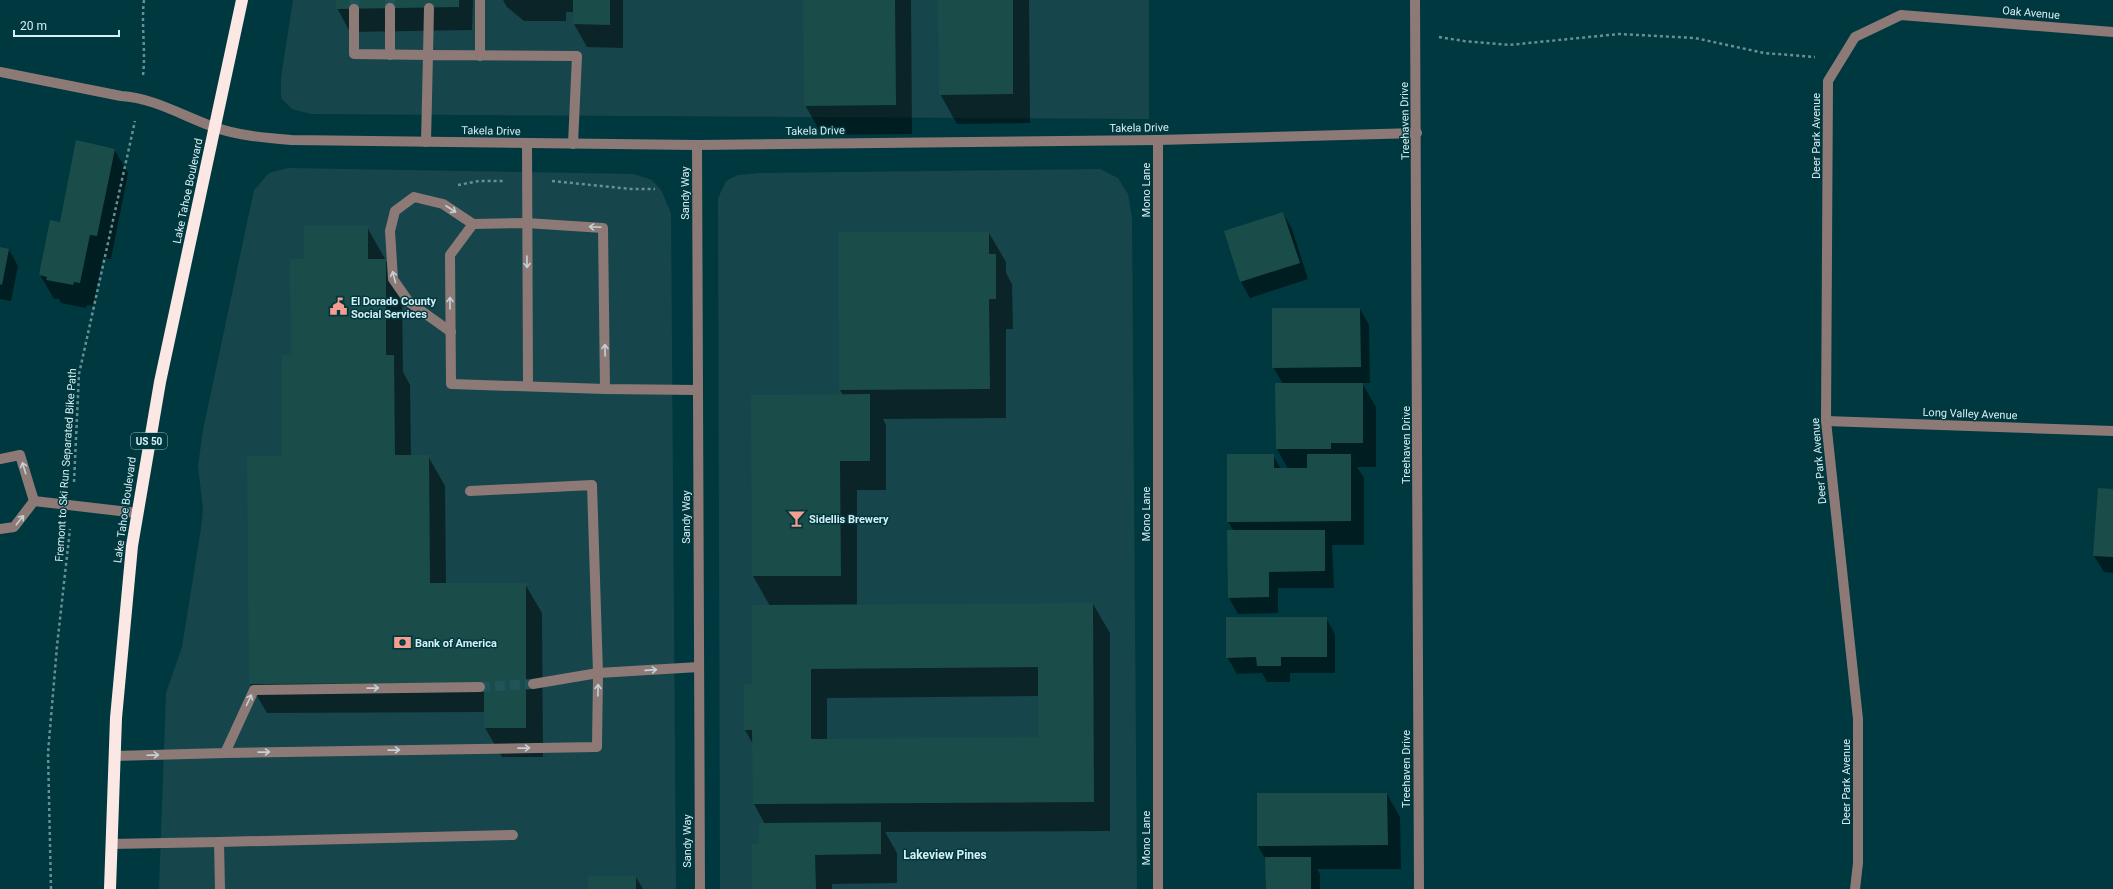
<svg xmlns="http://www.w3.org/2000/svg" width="2113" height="889" viewBox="0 0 2113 889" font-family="Roboto,sans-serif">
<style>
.built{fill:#16454c}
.shadow{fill:#0007;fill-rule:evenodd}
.building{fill:#1a4d4a;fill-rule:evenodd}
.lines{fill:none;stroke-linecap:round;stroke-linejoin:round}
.minor-tunnel{stroke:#20535a;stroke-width:10;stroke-dasharray:10 5;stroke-linecap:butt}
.path{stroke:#679096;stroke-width:2.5;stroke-dasharray:3 3;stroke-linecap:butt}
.minor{stroke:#8d7a77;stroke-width:10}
.highway{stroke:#fbe8e4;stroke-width:12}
.oneway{stroke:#c4d2d5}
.labels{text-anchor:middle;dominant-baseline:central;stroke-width:3;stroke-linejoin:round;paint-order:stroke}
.shield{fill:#00383f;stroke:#96b8be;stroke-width:1}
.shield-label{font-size:10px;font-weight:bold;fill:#d6eff4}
.street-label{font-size:11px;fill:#d6eff4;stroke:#00383f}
.poi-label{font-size:11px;font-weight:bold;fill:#d6eff4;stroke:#00383f;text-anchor:start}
.neighbourhood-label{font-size:12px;font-weight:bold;fill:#d6eff4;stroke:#00383f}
</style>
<rect width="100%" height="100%" fill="#00383f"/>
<!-- built -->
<g class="built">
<polygon points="293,0 1149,0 1149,119 311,114 292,109 281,98 281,77"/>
<polygon points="288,168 634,174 652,180 661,190 671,213 676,889 159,889 166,693 182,647 201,528 203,509 198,466 203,430 254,190 269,173"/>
<polygon points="1100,169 1118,178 1128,194 1132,218 1137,889 720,889 718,198 726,181 738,175 759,173"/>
</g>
<!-- shadow -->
<g class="shadow">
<polygon points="337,0 473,0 472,30 350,32 337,8"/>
<polygon points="503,0 623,0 623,48 587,47 574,24 574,12 566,12 566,21 524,21 507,7"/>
<polygon points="804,0 911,0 912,134 822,135 805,105"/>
<polygon points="939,0 1029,0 1030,123 957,124 940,94"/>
<polygon points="114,149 128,173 111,259 103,258 93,306 87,305 86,308 61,303 59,299 54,299 40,275 60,223"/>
<polygon points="1283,213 1292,229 1308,279 1250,298 1241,282 1225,232"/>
<polygon points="367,227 402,289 403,372 410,385 411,456 428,456 445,486 446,584 525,584 542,613 543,757 502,757 485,728 485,712 267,713 250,684 284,457 292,356 305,260"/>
<path d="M989,233L1006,262V273L1012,284L1013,329H1006V418L883,419L886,425V490H857V605L1093,604L1110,633V831L885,832L897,853V883L832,884V889H753L765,824L754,804L753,744L745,730L770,606L753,576L752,396L843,395L840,390ZM1039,696V738L827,740V698Z"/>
<polygon points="0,248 9,250 18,266 11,301 0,299"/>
<polygon points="1360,309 1369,325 1370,383 1362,383 1376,407 1376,467 1357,467 1364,478 1364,545 1332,545 1334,588 1278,588 1278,613 1238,614 1229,598 1234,531 1228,522 1273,455 1281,469 1288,469 1277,449 1276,384 1283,384 1273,367"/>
<polygon points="2113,490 2113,573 2104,572 2094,556"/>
<polygon points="1326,618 1335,634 1335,673 1290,673 1290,682 1267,682 1262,673 1237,674 1227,657"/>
<polygon points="1258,794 1387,794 1400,817 1401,869 1317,869 1320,874 1320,889 1267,889 1266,860 1258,846"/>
<polygon points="636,877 643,889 589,889"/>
</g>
<!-- building -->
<g class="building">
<polygon points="336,0 459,0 459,7 336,9"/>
<polygon points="573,0 610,0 610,25 573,24"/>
<polygon points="803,0 895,0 896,105 804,106"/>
<polygon points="938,0 1013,0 1013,94 939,95"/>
<polygon points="76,140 115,149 97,236 90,235 80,283 74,282 73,285 46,280 47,277 39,275 50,220 60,222"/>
<polygon points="1283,212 1300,263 1240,282 1224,231"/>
<polygon points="304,226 368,226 368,259 386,259 386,355 394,355 395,455 429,455 430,583 526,583 526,728 484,728 484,683 249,684 247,456 282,456 282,355 291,355 290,259 304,259"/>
<polygon points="838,232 989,232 989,254 996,254 996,299 989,299 990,389 839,390"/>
<polygon points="0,247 9,249 2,285 0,284"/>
<polygon points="1272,308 1360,308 1361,367 1272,368"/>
<polygon points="1275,383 1363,383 1363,443 1331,443 1331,449 1276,449"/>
<polygon points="870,394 870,461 840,461 841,576 752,576 751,395"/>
<polygon points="1227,454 1274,454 1274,468 1307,468 1307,454 1351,454 1351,521 1227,522"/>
<polygon points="2098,488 2113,489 2113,557 2093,556"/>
<polygon points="1227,530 1325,530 1325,571 1269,572 1269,597 1228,598"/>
<path d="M1093,603L1094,802L753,804L752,730H744V684H752V605ZM1038,667V737L811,739V669Z"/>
<polygon points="1226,617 1327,617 1327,657 1281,657 1281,666 1257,666 1256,657 1226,658"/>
<polygon points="1257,793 1387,793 1388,845 1257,846"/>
<polygon points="881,822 881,854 815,855 816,889 752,889 752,844 759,844 759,823"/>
<polygon points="1265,857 1311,857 1311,889 1266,889"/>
<rect x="588" y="876" width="48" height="13"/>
</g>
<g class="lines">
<!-- minor-tunnel -->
<g class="minor-tunnel">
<polyline points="390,0 390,8"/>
<polyline points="354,9 355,0"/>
<polyline points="480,687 533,684"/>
</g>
<!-- path -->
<g class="path">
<polyline points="1439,37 1464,41 1509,45 1619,34 1695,38 1764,53 1815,57"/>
<path d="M143,75C146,50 141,25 144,0"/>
<polyline points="552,181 631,189 655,189"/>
<polyline points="458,185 479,181 505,181"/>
<polyline points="74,482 79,374 135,121"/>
<polyline points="51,889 48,753 57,646 70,529"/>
</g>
<!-- minor -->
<g class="minor">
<polyline points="480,0 480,56"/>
<polyline points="1415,0 1419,889"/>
<polyline points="354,9 354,54 428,55 429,8"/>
<polyline points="390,55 390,8"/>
<path d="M0,72L121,96C154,98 183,116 214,127C239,136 266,138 292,140L697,145L1158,140L1417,133"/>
<polyline points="1158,140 1158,889"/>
<polyline points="426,142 428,55 577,56 573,144"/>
<polyline points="527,143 528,386"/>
<polyline points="697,145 700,889"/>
<polyline points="451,332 409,302 393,279 390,231 395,211 414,197 443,204 473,224"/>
<polyline points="605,389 603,228 526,223 473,224 450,255 451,384 605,389 697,390"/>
<polyline points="1826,421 2113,431"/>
<polyline points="0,459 20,455 34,501"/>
<polyline points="34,501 137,513"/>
<polyline points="0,529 14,527 34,501"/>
<polyline points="533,684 598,673 699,667"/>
<polyline points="225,753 597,747 598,673 592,485 470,491"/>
<polyline points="114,756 225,753 254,690 480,687"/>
<polyline points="111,844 219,842"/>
<polyline points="220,889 219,842 513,835"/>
<polyline points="1855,889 1858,863 1858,719 1826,421 1828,81 1855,37 1901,15 2113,32"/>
</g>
<!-- highway -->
<polyline class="highway" points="110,889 116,718 132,546 160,382 242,0"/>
</g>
<!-- one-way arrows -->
<defs><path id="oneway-shaft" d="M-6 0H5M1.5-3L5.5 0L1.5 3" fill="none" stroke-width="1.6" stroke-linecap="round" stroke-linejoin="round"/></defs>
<g class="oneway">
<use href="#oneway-shaft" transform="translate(451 209) rotate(33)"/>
<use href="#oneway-shaft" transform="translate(595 227) rotate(-177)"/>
<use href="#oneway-shaft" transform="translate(527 262) rotate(89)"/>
<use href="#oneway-shaft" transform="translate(394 277) rotate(-105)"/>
<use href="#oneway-shaft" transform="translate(450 303) rotate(-90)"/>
<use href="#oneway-shaft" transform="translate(605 350) rotate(-91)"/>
<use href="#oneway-shaft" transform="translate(24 468) rotate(-107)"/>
<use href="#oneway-shaft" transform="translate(20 520) rotate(-51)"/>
<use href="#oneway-shaft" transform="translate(651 670) rotate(-4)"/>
<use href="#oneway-shaft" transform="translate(373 688) rotate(-1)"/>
<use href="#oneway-shaft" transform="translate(598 690) rotate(-89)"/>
<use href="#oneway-shaft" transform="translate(249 700) rotate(-65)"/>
<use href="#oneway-shaft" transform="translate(524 748) rotate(-1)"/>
<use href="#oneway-shaft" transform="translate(394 750) rotate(-1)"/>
<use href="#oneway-shaft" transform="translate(264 752) rotate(-1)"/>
<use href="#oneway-shaft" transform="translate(153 755) rotate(-2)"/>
</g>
<!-- icons -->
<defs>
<symbol id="civic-bare" viewBox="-9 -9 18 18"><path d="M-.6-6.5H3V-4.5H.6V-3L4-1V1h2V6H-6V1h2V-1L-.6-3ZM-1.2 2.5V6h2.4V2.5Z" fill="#f59d8f" stroke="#00383f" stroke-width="2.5" paint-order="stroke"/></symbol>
<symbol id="bar-bare" viewBox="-9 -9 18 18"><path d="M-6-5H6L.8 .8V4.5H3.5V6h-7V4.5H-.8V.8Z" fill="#f59d8f" stroke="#00383f" stroke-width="2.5" paint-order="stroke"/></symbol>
<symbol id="bank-bare" viewBox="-9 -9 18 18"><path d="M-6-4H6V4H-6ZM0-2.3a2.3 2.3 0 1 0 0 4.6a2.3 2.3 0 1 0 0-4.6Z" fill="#f59d8f" stroke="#00383f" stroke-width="2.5" paint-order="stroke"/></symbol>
</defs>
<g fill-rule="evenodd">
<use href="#civic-bare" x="326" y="294" width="25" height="25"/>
<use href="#bar-bare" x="784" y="506" width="25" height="25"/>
<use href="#bank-bare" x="390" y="630" width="25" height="25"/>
</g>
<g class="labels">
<!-- shield labels -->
<rect class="shield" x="131" y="433" width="36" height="16" rx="3"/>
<g class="shield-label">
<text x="149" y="441">US 50</text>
</g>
<!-- street labels -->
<g class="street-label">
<text transform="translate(2031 13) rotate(5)">Oak Avenue</text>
<text transform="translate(1405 121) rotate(-91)">Treehaven Drive</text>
<text transform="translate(1139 128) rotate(-1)">Takela Drive</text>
<text transform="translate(491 131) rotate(1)">Takela Drive</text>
<text transform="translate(815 131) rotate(-1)">Takela Drive</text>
<text transform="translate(1816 136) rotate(-90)">Deer Park Avenue</text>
<text transform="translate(1146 190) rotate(-90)">Mono Lane</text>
<text transform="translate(188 191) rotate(-78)">Lake Tahoe Boulevard</text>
<text transform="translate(685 193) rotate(-90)">Sandy Way</text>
<text transform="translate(1970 414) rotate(2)">Long Valley Avenue</text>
<text transform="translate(1406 445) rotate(-90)">Treehaven Drive</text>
<text transform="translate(1819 461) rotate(-95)">Deer Park Avenue</text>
<text transform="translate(66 465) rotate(-86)">Fremont to Ski Run Separated Bike Path</text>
<text transform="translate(125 510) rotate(-82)">Lake Tahoe Boulevard</text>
<text transform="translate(1146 514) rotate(-90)">Mono Lane</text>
<text transform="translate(686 517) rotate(-90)">Sandy Way</text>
<text transform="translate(1406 769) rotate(-90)">Treehaven Drive</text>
<text transform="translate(1846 782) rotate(-90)">Deer Park Avenue</text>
<text transform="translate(1146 838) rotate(-90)">Mono Lane</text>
<text transform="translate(687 841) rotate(-90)">Sandy Way</text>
</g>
<!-- poi labels -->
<g class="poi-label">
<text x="351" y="301">El Dorado County<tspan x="351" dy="13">Social Services</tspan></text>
<text x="809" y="519">Sidellis Brewery</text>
<text x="415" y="643">Bank of America</text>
</g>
<!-- neighbourhood labels -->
<g class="neighbourhood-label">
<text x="945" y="855">Lakeview Pines</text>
</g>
</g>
<!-- scale -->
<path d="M14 30v6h105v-6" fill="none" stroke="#d6eff4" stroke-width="2"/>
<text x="20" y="30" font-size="12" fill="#d6eff4" stroke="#00383f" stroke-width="3" paint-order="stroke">20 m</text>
</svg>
